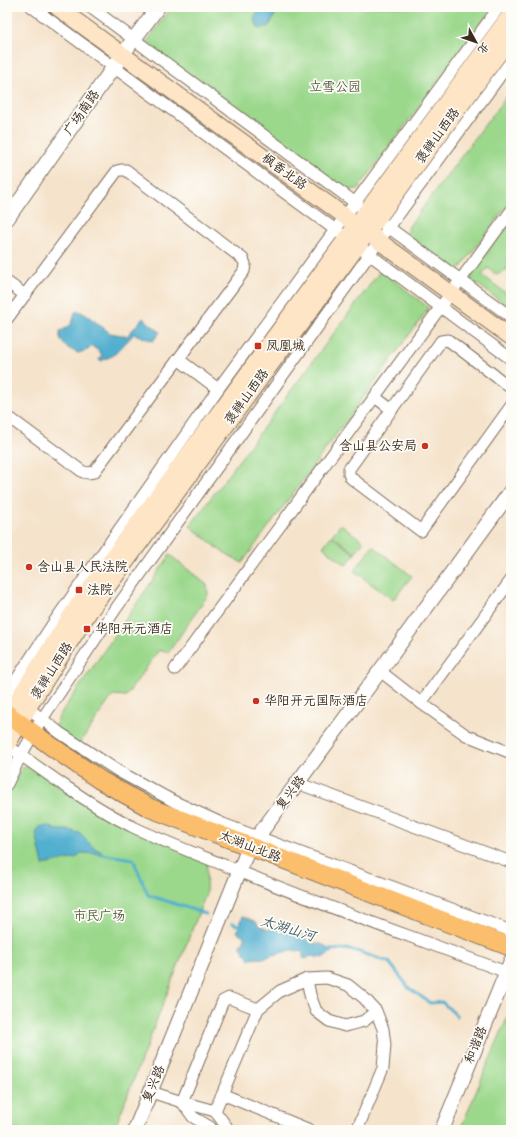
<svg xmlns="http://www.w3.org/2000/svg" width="518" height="1137" viewBox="0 0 518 1137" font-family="Mynerve,'LXGW WenKai TC',sans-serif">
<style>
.green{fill:#9bd88c;stroke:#6b8155}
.water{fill:#51afcf;stroke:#466c76}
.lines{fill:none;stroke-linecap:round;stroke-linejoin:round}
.stream{stroke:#51afcf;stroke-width:3}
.minor-casing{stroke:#7c6b5b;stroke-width:13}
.tertiary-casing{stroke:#7c6b5b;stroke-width:16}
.secondary-casing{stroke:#7c6b5b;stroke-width:18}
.primary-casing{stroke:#7c6b5b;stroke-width:20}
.minor{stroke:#fff;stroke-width:11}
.tertiary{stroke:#fff;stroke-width:14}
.secondary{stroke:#fde5c5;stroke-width:16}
.primary{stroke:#fabe6d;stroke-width:18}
.poi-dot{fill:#c8321e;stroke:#fdfcf7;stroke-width:1.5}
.labels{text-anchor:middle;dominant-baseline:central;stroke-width:3.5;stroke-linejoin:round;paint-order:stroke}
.park-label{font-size:13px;fill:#585e3f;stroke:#fdfcf7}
.street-label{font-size:13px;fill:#3b2a1e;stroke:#fdfcf7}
.poi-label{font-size:13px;fill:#3b2a1e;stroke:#fdfcf7;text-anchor:start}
.water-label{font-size:14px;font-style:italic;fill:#445f65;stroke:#fdfcf7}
</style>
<rect width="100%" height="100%" fill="#fdfcf7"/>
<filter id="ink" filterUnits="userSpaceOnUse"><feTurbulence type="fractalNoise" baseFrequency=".025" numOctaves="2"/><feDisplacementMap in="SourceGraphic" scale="8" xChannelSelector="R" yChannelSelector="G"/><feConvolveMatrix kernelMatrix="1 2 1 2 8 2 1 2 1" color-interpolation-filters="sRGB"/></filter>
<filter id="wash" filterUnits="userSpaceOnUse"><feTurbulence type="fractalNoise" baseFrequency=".012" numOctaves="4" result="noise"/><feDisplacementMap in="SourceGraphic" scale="16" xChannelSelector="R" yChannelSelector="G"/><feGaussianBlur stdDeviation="0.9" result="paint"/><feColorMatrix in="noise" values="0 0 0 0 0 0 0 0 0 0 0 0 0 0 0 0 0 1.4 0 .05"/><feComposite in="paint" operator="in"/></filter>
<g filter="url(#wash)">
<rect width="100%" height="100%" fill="#f5e3cb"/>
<!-- green -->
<g class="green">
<polygon points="172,7 493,7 358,189 342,190 143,47"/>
<polygon points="511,90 511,200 456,274 407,236 409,226"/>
<polygon points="511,219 511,248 508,258 509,268 497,275 488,268 482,275 511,297 511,309 469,278"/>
<polygon points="381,270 429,308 242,563 220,550 190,526"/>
<polygon points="341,524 364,542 355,553 332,535"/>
<polygon points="331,536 355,554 346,565 323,547"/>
<polygon points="373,546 412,576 393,600 354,571"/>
<polygon points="170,555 207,585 208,595 168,653 159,650 126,696 113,695 78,746 116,772 113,777 56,738 56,726 59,716"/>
<polygon points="34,765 82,800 207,860 206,894 114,1130 7,1130 7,795 21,768"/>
<polygon points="511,1009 511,1130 460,1130"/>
</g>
<!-- water -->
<g class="water">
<polygon points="260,7 279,7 269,26 259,29 254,19"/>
<path d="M79,311L88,316L110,333L127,336L143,318L160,332L153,341L134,334L114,355L101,361L99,359L102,354L92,346L88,350L78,353L66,347L60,339V331C70,327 73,324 75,312Z"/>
<polygon points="49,826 56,830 68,830 79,833 93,847 105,854 81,853 76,858 43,865 36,834 39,827"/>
<polygon points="243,916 257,922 258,925 268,930 283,925 296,930 312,944 322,944 332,952 322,958 311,956 306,959 303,958 303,952 291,950 263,958 249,959 240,945 244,942 244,936 237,932"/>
</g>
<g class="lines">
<!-- stream -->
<g class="stream">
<polyline points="101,854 133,859 148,895 206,914"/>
<polyline points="232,923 243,927"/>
<polyline points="326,950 350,949 389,962 409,988 430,1003 442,1002 457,1016"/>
</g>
</g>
</g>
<g filter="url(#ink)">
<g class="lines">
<defs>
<g id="minor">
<polyline points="32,7 341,234"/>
<polyline points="90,7 361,207"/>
<polyline points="384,224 511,317"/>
<polyline points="365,251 511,359"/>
<polyline points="7,282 25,295"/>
<polyline points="7,319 117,171 121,170 126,170 243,259 245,264 244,271 94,472 88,473 83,472 7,416"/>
<polyline points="178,359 218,389"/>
<polyline points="511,388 448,340 441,341 349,469 349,474 351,478 421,531 511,406"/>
<polyline points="375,397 392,410"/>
<polyline points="175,669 511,211"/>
<polyline points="380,671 421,703 466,735 511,753"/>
<polyline points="7,694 54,622 218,389 499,7"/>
<polyline points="421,703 511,580"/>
<polyline points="23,704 60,733 118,771 175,802 223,824 511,931"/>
<path d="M7,745C47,774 87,803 131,826C164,842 199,855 234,869C325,907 419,939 511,974"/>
<polyline points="297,783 511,862"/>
<polyline points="7,784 21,755 42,719 117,607 379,241 511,61"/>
<polyline points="307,979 310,995 316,1011 329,1021 345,1026 364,1021 376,1011"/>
<polyline points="151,1092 182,1102 215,1111"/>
<polyline points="222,1094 310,1130"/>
<polyline points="212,1130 210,1127 193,1117 182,1102 223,1001 229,998 258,1009"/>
<polyline points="229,1130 215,1111 258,1009 280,991 307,979 327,978 348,985 364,998 376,1011 383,1029 385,1045 383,1068 357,1130"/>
</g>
<g id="tertiary">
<polyline points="7,219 122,55 158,7"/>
<polyline points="135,1130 245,857 250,847 380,671 511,491"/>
<polyline points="442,1130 511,961"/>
</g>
<g id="secondary">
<polyline points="57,7 511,337"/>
<polyline points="7,718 20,696 78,605 511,14"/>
<polyline points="7,745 31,703 89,612 511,37"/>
</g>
<polyline id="primary" points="7,714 51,746 100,780 150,808 511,947"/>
</defs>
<!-- minor casing -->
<use href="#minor" class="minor-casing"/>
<!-- tertiary casing -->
<use href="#tertiary" class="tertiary-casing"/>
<!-- secondary casing -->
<use href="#secondary" class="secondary-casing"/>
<!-- primary casing -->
<use href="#primary" class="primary-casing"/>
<!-- minor -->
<use href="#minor" class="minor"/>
<!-- tertiary -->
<use href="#tertiary" class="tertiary"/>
<!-- secondary -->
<use href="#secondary" class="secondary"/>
<!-- primary -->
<use href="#primary" class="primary"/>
</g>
</g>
<!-- markers -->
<g class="poi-dot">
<rect x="254" y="342" width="8" height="8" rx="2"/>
<circle cx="425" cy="446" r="4"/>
<circle cx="29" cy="567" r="4"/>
<rect x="75" y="586" width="8" height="8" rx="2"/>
<rect x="83" y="625" width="8" height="8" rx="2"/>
<circle cx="256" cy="701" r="4"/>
</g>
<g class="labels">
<!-- park labels -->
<g class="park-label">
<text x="335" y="87">立雪公园</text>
<text x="99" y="916">市民广场</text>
</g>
<!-- street labels -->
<g class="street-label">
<text transform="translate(82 113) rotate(-55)">广场南路</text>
<text transform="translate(438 136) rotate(-54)">褒禅山西路</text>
<text transform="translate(284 172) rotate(36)">枫香北路</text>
<text transform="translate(247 397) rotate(-54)">褒禅山西路</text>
<text transform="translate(52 671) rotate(-57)">褒禅山西路</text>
<text transform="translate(291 793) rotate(-53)">复兴路</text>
<text transform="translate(250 847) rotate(21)">太湖山北路</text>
<text transform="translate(476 1045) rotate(-68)">和谐路</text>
<text transform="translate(154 1084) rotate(-68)">复兴路</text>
</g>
<!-- poi labels -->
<g class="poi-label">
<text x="266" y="346">凤凰城</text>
<text x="417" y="446" text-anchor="end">含山县公安局</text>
<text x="37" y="567">含山县人民法院</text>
<text x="87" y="590">法院</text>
<text x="95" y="629">华阳开元酒店</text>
<text x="264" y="701">华阳开元国际酒店</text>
</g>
<!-- water labels -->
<g class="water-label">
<text transform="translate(288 929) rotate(17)">太湖山河</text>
</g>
</g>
<!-- margin -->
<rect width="518" height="1137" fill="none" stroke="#fdfcf7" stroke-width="24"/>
<!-- north arrow -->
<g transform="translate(476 42) rotate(130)" stroke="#fdfcf7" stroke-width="3" paint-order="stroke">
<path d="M0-3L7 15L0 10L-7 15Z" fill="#3b2a1e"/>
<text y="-6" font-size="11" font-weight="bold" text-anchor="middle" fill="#3b2a1e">北</text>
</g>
</svg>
